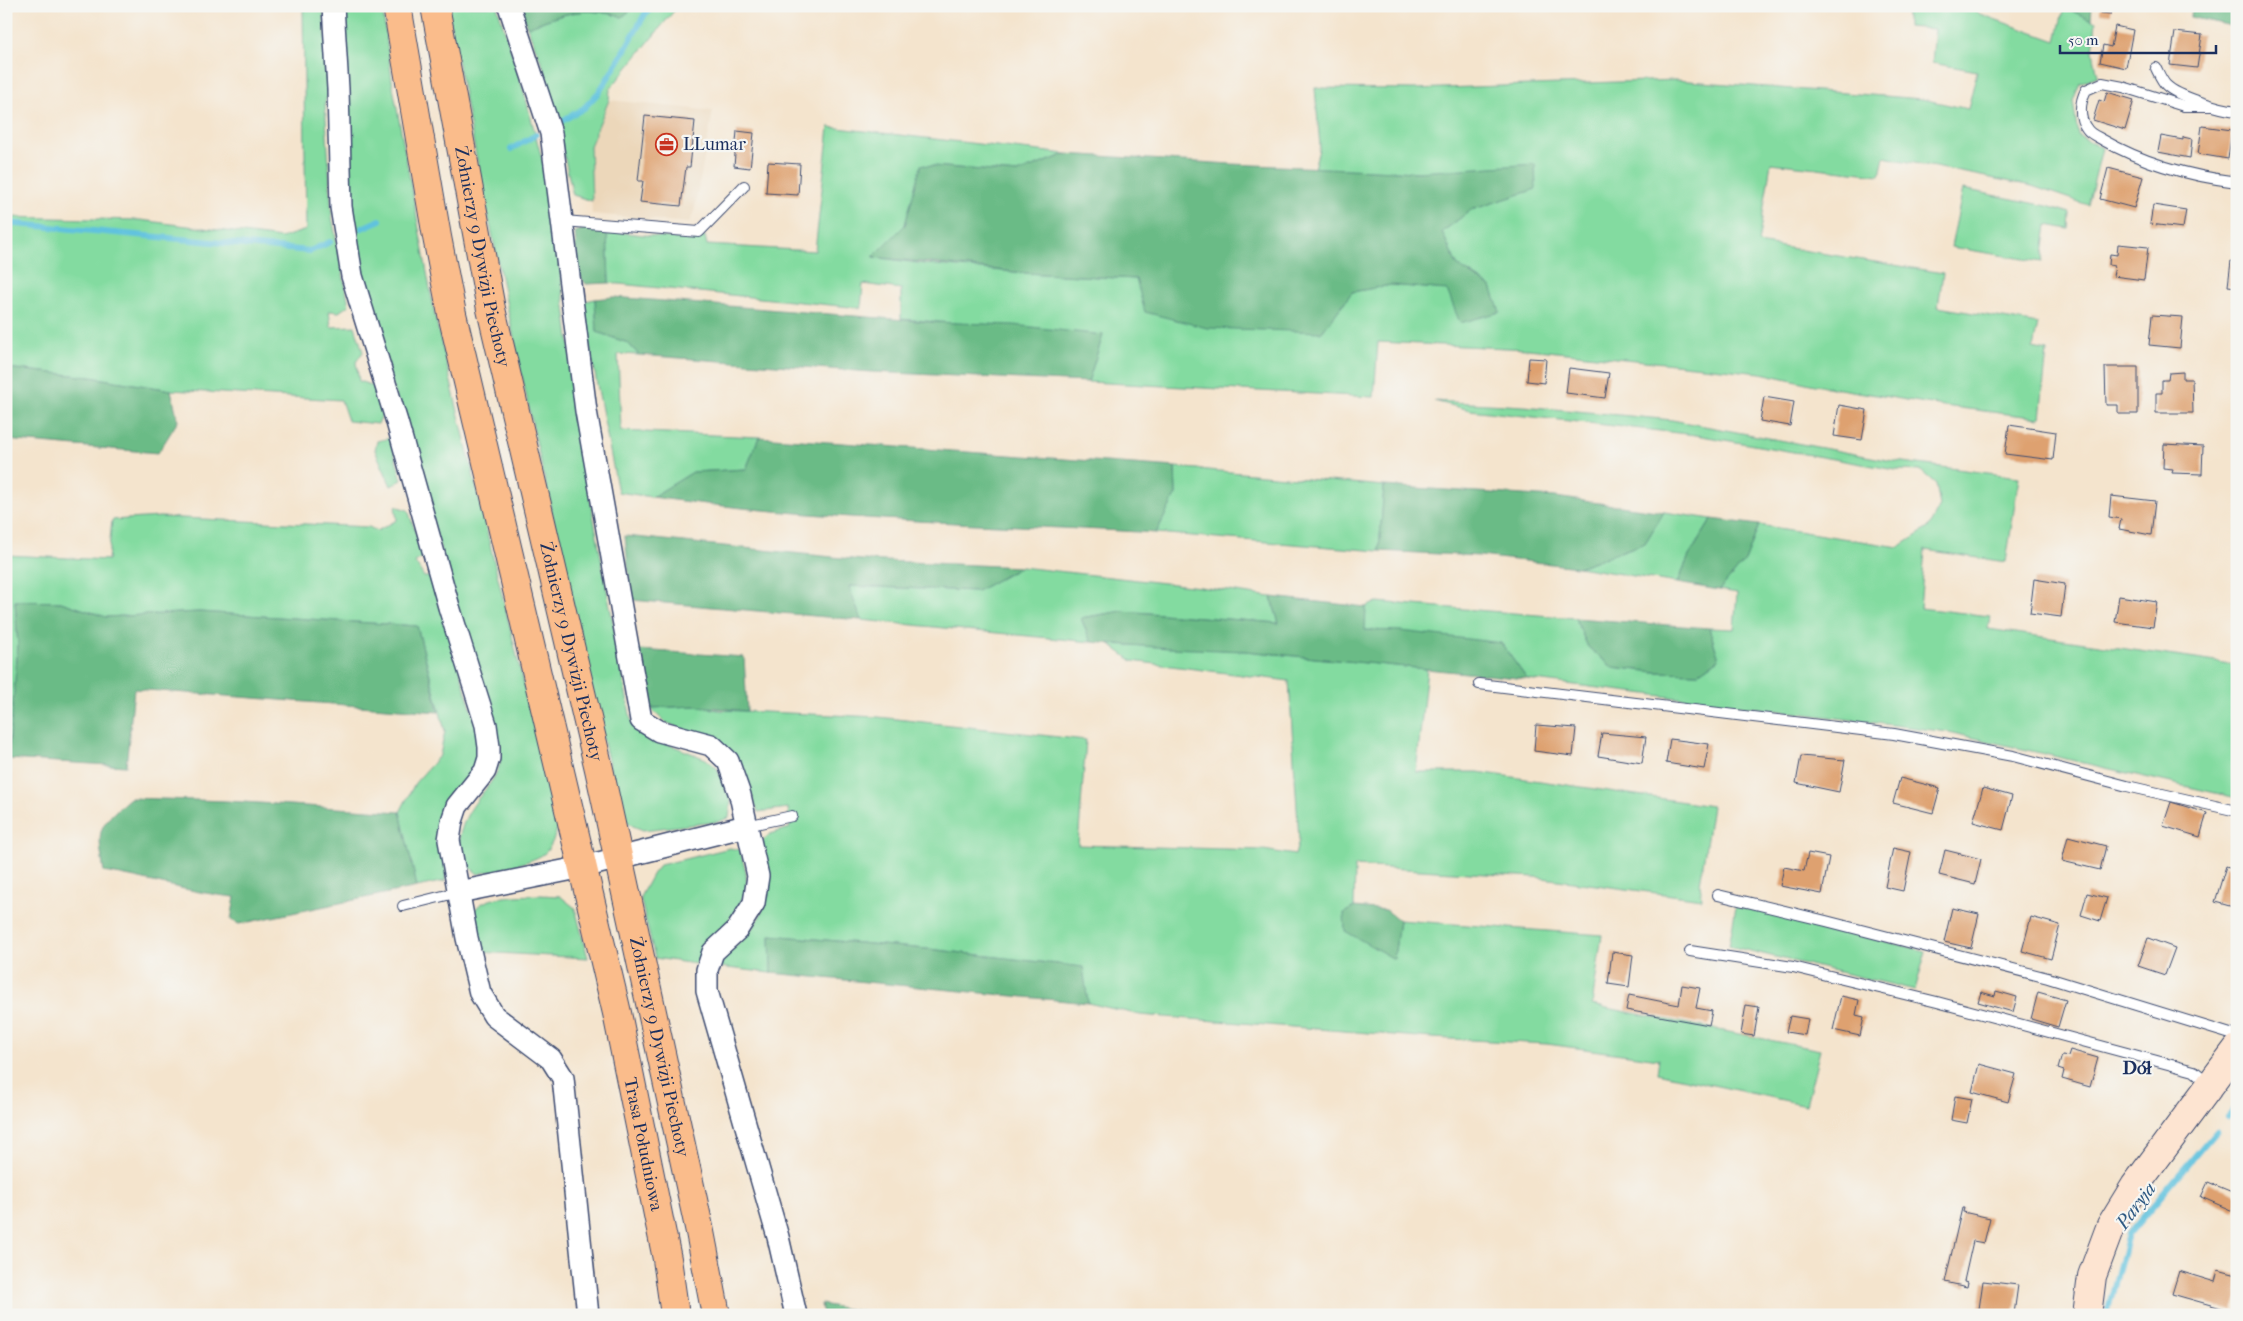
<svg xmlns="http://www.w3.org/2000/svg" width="2243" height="1321" viewBox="0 0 2243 1321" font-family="'IM FELL French Canon',serif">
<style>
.built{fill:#ecd7ba}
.green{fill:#83dba0;stroke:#4f857f}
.forest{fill:#6abb86;stroke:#427572}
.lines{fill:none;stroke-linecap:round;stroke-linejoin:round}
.stream{stroke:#60c2de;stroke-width:6}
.building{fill:#dea170}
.lane-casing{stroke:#3c4a6f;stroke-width:12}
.street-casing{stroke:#3c4a6f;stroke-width:24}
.secondary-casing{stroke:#3c4a6f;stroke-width:30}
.highway-casing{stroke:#3c4a6f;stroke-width:30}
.lane{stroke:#fff;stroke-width:10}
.street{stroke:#fff;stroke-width:21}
.secondary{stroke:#fde4d1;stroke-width:28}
.highway{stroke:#fabc8b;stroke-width:28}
.labels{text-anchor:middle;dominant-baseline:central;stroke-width:4.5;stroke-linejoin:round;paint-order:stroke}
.poi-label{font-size:18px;fill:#1b2f5e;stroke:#f6f6f2;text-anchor:start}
.street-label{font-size:18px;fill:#1b2f5e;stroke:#f6f6f2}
.neighbourhood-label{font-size:19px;font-weight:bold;fill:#1b2f5e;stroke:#f6f6f2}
.water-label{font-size:19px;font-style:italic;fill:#305b84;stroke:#f6f6f2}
</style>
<rect width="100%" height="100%" fill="#f6f6f2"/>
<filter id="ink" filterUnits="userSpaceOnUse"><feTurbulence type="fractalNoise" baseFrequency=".02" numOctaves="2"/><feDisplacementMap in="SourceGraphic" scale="10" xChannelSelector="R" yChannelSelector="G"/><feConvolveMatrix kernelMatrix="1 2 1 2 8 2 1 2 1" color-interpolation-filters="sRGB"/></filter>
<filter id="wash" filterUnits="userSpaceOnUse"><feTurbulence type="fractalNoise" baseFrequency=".0096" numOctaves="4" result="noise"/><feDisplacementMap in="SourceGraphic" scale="20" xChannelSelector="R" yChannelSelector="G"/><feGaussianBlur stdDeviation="1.12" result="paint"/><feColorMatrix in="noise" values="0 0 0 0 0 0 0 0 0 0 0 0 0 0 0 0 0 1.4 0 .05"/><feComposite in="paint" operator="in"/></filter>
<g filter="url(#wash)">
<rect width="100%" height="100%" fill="#f4e4cd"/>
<!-- built -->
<polygon class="built" points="609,100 713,111 694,212 689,223 592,214 590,146"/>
<!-- green -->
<g class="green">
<polygon points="303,6 323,6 330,90 325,102 332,217 349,305 339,312 329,311 331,327 355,326 363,352 356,362 359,381 373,386 382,415 378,424 348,421 341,400 171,390 90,377 6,368 6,217 140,220 281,238 306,230"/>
<path d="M340,6H382L393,87L435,316L558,827C555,836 552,845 546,852C537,862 492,871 478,874L463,862C461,855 459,847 459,839C459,835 462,829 463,825C476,788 517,775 494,729L363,288L348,182Z"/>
<path d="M447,6H497L524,92L550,189L588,487L631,720L648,736L706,759L717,768L731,801L729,818L717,822L643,830L633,826L621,817C559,548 498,278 447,6Z"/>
<path d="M636,6H678L610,89L609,100L590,146L592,201L573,195L545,71L527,27C564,14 582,5 622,17Z"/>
<polygon points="1907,6 1977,6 1977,13 2056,41 2064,7 2096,22 2093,52 2098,76 2080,83 2073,101 2078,135 2102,148 2088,205 2032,186 1884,157 1880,175 1771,163 1758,243 1943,273 1938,307 2038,324 2033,348 2047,351 2040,418 1944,406 1815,385 1761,373 1528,349 1378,342 1374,397 1088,382 1103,335 901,319 901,289 863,284 861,308 609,283 607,231 691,240 705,236 707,245 815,251 829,127 1066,154 1017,173 921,165 905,225 873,257 925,264 1025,273 1136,279 1322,332 1352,292 1391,285 1448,290 1461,322 1491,287 1457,265 1442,232 1471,210 1535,189 1419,172 1314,168 1320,146 1315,88 1415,89 1676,80 1922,99 1968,109 1977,71 1932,63 1935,29 1907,27"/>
<polygon points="1963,189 2047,206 2070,213 2069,229 2047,225 2042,262 1951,247"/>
<polygon points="595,299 597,332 628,343 639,355 618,354 621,431 759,437 746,469 693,472 652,497 618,492 581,302"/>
<polygon points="1434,401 1523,406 1672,420 1887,460 2019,477 2006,562 1925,550 1920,608 1990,616 1988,629 2237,665 2237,798 1948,732 1527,679 1501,643 1364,630 1366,607 1377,602 1575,618 1588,647 1612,667 1656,672 1699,673 1719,659 1709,628 1734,629 1737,593 1719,590 1745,561 1759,525 1899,547 1928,528 1940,506 1936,484 1921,471 1896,470 1696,435 1470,410"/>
<polygon points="390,438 402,480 391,486 375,450 377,441"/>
<polygon points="1175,467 1384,486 1379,551 1156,533 1176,494"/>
<polygon points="395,506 408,510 424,557 415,562 424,577 432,577 481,742 482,757 448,810 439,828 446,869 445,881 417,887 400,812 415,783 440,755 445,731 417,626 199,612 106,617 61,602 15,601 18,646 13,713 6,759 6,555 108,560 112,520 160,517 369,527 377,531 397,520"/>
<polygon points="1664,512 1712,519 1689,556 1677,583 1578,567 1645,543"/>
<polygon points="1021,567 1200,587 1271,597 1279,623 1122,611 1081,618 1091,642 861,620 849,586 977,591"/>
<path d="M1109,644L1245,651L1427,669L1416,772H1478L1712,806L1700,884L1702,899L1535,877L1355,866L1354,907L1344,913L1394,958L1399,920L1602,935L1592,1005L1820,1050L1806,1105L1657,1073L1659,1059L1547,1044L1432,1038L1140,1015L1088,1003L1082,967L937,950L770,935L771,973L719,967C728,949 746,939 756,923C772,899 766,869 760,843L770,834L790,828L788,808L758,812L749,789L729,750L665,722L650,708L696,706L719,710L878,717L1086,740L1078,845L1263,850L1295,855L1299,840L1289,681L1132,661Z"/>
<polygon points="730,848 740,850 746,872 747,888 737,910 707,945 696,964 655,958 640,897 653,873 660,865"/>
<path d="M539,895L560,896L575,908L588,958L478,952C476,943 470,922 473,914C479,894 521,896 539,895Z"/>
<polygon points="1736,906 1926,951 1915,990 1729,946"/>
</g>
<!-- forest -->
<g class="forest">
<path d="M519,6H636L622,17C582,5 564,14 527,27Z"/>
<polygon points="2061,6 2092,6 2091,20 2064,7"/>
<polygon points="2191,6 2236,6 2232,26 2190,17"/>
<polygon points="1066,154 1231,164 1419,172 1535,164 1536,189 1471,210 1442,232 1457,265 1491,287 1500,312 1460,323 1447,290 1391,285 1352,292 1322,332 1207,328 1145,312 1136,279 1025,273 873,257 905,225 921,165 1017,173"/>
<polygon points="587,228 607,231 609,283 586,284 577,274 575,232"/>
<polygon points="613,297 931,322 1013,325 1103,335 1088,382 871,372 639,355 628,343 597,332 595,299"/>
<polygon points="6,368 90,377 171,390 178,421 158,453 6,440"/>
<path d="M759,437L1175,467L1176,494L1156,533C988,523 819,521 652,497L693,472L746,469Z"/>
<polygon points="1384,486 1555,497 1664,512 1645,543 1578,567 1480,556 1379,551"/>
<polygon points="1712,519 1759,525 1745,561 1719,590 1677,583 1689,556"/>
<polygon points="625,536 862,560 1021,567 977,591 849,586 861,620 631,600"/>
<polygon points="1271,597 1366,607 1365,630 1401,631 1501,643 1527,679 1245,651 1169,648 1091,642 1081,618 1122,611 1279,623"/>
<polygon points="15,601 61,602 106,617 199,612 417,626 439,712 134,689 126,766 8,759 18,646"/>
<polygon points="1575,618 1709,628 1719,659 1699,673 1656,672 1612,667 1588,647"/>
<polygon points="639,650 744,657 747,711 696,706 650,708 644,689"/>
<path d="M130,798L227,801L400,812L417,887L239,924L231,920L235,897C190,893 148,879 104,872C97,828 96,828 130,798Z"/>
<polygon points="1354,907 1386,910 1399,920 1394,959 1345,931 1344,913"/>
<polygon points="770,935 937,950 1083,967 1088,1003 771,973"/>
<polygon points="821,1304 881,1315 823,1315"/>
</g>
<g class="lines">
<!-- stream -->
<g class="stream">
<polyline points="560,122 584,108 599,92 618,62 645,14 654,6"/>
<polyline points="511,149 536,135"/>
<polyline points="6,223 310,251 330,242"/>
<polyline points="362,228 380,220"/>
<polyline points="2228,1117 2237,1107"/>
<polyline points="2107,1313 2128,1235 2216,1131"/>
</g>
</g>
<g id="blocks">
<!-- building -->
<g class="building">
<polygon points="2100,6 2111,6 2111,14 2100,13"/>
<polygon points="2115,26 2133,30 2126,68 2100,62 2103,45 2111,47"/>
<polygon points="2175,32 2202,35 2197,68 2170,65"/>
<polygon points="2107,92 2134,100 2125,130 2093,120 2099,100 2104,102"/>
<polygon points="645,116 695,121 690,167 686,167 681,206 640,202 643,181 638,181"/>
<polygon points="2202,126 2232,130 2228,159 2198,154"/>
<polygon points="737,131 754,133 750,168 734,166"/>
<polygon points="2161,136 2183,140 2183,137 2192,139 2190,158 2158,152"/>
<polygon points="768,162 800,164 798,195 766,193"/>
<polygon points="2108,168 2143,177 2134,208 2100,199"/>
<polygon points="2153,205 2186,210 2183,228 2150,224"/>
<polygon points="2118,244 2148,247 2144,280 2113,276 2115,266 2109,265 2110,254 2117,255"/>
<polygon points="2231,261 2237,262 2237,287 2228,286"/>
<polygon points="2152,315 2183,317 2180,348 2149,345"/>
<polygon points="1529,358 1546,359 1544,383 1527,381"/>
<polygon points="2105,367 2138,367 2138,414 2118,414 2118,405 2106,405"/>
<polygon points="1569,368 1609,373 1605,398 1566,393"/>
<polygon points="2183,372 2183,379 2192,379 2193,413 2156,413 2156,393 2162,393 2162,380 2168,380 2169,373"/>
<polygon points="1764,397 1794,402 1790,426 1760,421"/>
<polygon points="1839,405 1867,410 1862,440 1834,436"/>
<polygon points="2009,425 2056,432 2053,460 2005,454"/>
<polygon points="2164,444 2203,446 2202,474 2172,473 2173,469 2163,468"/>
<polygon points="2111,496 2155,501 2151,535 2119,529 2121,519 2109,517"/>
<polygon points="2034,579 2065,584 2061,617 2030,613"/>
<polygon points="2119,596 2157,602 2153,627 2115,622"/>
<polygon points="1536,725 1576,728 1573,756 1534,751"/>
<polygon points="1602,733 1646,737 1642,763 1598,756"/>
<polygon points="1670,739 1709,744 1704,769 1666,763"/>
<polygon points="1801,756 1845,760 1839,792 1796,783"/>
<polygon points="1900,778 1940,788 1933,813 1893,803"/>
<polygon points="1983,788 2012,796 2003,830 1973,822"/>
<polygon points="2171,802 2207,813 2200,837 2163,826"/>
<polygon points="2068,836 2106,846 2100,870 2062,861"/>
<polygon points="1893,848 1911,852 1903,891 1885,887"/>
<polygon points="1945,850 1981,859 1975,884 1939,875"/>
<polygon points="1808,853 1829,857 1822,894 1780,886 1784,867 1804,871"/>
<polygon points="2226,866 2237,870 2237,908 2215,902"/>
<polygon points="2087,893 2107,898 2100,921 2081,915"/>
<polygon points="1952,908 1979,914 1971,948 1944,942"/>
<polygon points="2031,917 2060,925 2051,959 2022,951"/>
<polygon points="2148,938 2175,948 2165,975 2138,966"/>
<polygon points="1612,952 1633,955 1629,987 1608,984"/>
<polygon points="1682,985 1700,988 1696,1008 1712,1011 1709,1025 1626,1010 1629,995 1679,1005"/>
<polygon points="1996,991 2017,997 2013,1012 1978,1002 1981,992 1995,996"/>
<polygon points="2038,992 2066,1000 2058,1027 2031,1019"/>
<polygon points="1841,996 1859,1000 1856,1015 1864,1017 1860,1036 1833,1030"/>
<polygon points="1746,1005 1759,1007 1754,1036 1741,1034"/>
<polygon points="1790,1016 1808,1019 1805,1035 1786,1032"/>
<polygon points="2070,1050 2098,1058 2090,1087 2062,1079 2064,1071 2058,1069 2062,1055 2068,1056"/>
<polygon points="1979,1064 2016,1074 2008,1102 1972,1092"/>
<polygon points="1955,1096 1972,1099 1967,1123 1951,1120"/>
<polygon points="2208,1182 2237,1194 2237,1201 2233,1211 2201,1197"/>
<polygon points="1962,1208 1964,1208 1963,1212 1990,1218 1984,1243 1973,1241 1964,1281 1968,1282 1967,1287 1945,1282"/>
<polygon points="2218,1270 2237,1275 2237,1294 2232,1311 2172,1294 2179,1271 2215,1282"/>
<polygon points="1983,1281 2018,1285 2014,1314 1979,1309"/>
</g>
</g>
</g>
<g filter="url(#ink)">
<use href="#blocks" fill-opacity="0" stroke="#3c4a6f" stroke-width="1"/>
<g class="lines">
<defs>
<g id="lane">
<path d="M2156,68C2159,74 2162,81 2166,85C2178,97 2220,109 2237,111"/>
<path d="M2211,106H2184L2123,87L2102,83L2086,90C2080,102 2078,118 2087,129C2090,134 2098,137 2103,140C2145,164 2189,176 2237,182"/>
<polyline points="564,221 699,232 744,186"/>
<polyline points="1479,684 1894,734 2013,756 2127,786 2237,811"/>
<polyline points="746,826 792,816"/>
<polyline points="1718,895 1826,921 2048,978 2237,1036"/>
<polyline points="403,906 459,892"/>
<polyline points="1690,951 1793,967 1937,1002 2194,1071 2210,1084"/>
</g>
<g id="street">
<polyline points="333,6 338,89 341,207 352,276 397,422 449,607 486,725 489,747 489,758 485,771 457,806 452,821 449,840 467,938 480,993 494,1016 551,1059 563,1078 588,1315"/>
<polyline points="509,6 551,133 586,411 641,720 659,731 711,745 728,761 740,795 758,876 754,903 737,930 713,952 707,970 707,991 778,1237 796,1315"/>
<polyline points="459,892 583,867 746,826"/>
</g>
<polyline id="secondary" points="2087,1315 2092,1276 2111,1225 2135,1186 2237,1049"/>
<g id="highway">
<path id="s1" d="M397,6L437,237L452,314L617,1013L667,1259L675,1315"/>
<path id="s2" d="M435,6L491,309L599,769L700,1232L716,1315"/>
</g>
</defs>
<!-- lane casing -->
<use href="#lane" class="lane-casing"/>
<!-- street casing -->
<use href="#street" class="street-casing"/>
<!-- secondary casing -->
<use href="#secondary" class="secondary-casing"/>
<!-- highway casing -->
<use href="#highway" class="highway-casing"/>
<!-- lane -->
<use href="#lane" class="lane"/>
<!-- street -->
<use href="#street" class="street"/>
<!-- secondary -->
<use href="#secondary" class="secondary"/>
<!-- highway -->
<use href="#highway" class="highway"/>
</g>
</g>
<!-- icons -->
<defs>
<symbol id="office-ring" viewBox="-11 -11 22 22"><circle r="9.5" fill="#f6f6f2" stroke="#c8321e" stroke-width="1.5"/><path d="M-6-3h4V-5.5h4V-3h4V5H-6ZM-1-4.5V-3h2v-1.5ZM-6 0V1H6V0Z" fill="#c8321e"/></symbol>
</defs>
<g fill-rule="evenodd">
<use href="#office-ring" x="654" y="132" width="25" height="25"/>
</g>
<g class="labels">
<!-- poi labels -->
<g class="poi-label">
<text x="683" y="144">LLumar</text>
</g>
<!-- street labels -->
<g class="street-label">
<text stroke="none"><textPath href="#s2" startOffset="255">Żołnierzy 9 Dywizji Piechoty</textPath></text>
<text stroke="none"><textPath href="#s2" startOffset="660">Żołnierzy 9 Dywizji Piechoty</textPath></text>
<text stroke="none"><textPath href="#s2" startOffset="1065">Żołnierzy 9 Dywizji Piechoty</textPath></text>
<text stroke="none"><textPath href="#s1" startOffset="1165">Trasa Południowa</textPath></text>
</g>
<!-- neighbourhood labels -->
<g class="neighbourhood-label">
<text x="2137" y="1068">Dół</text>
</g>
<!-- water labels -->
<g class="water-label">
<text transform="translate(2136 1206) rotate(-53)">Paryja</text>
</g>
</g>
<!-- margin -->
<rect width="2243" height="1321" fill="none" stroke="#f6f6f2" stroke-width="25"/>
<!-- scale -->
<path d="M2060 45v8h156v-8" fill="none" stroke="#1b2f5e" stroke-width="2.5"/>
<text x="2068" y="45" font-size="15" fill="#1b2f5e" stroke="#f6f6f2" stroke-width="4" paint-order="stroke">50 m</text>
</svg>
